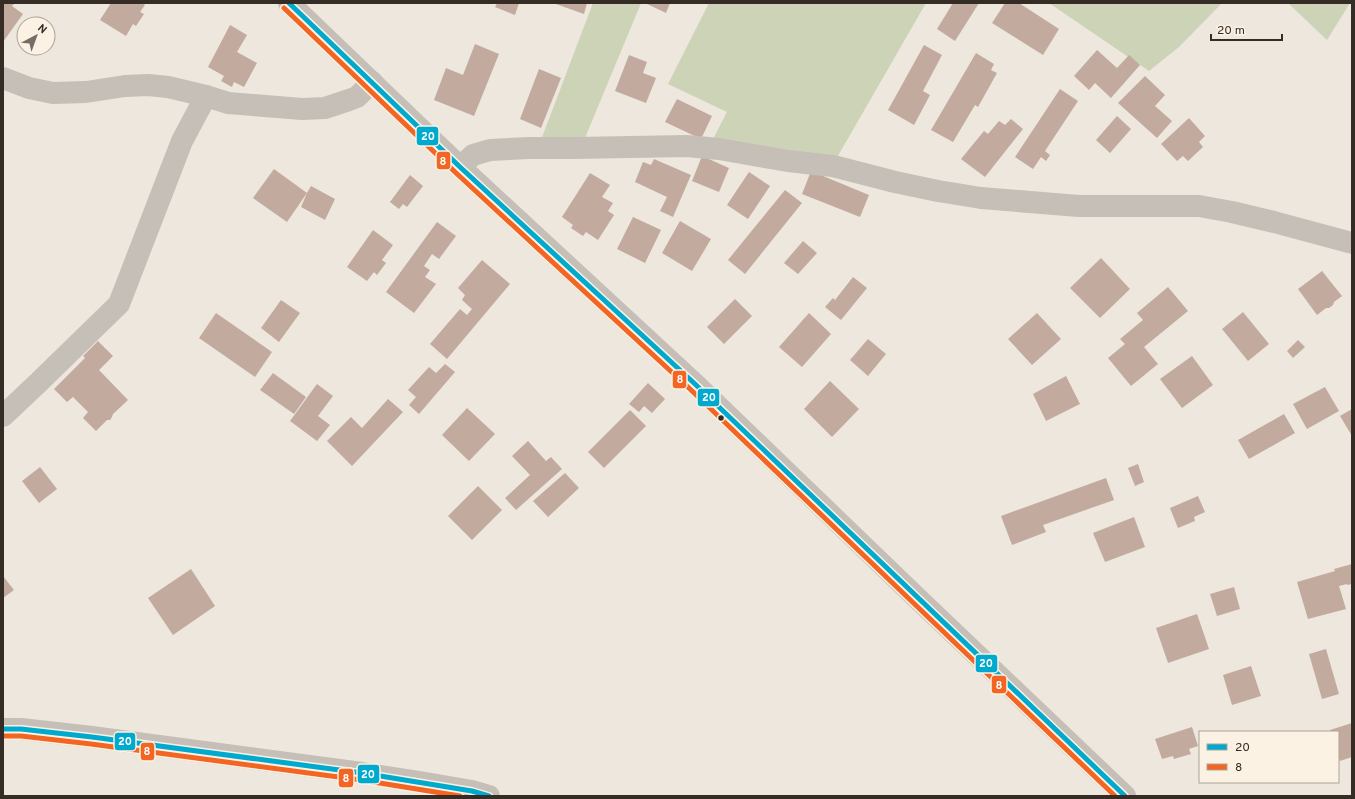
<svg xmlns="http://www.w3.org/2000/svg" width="1355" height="799" viewBox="0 0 1355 799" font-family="Overpass,sans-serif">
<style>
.green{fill:#cdd3b7}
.building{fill:#c2ab9e}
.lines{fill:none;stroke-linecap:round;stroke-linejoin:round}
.minor{stroke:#c6bfb7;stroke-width:22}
.bus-1-casing{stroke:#fbf2e4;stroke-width:8}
.bus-2-casing{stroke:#fbf2e4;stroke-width:8}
.bus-1{stroke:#00a9ce;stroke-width:5}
.bus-2{stroke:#f26522;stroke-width:5}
.bus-dot{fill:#362c26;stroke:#fbf2e4;stroke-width:1.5}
.line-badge{stroke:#fbf2e4;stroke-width:1.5}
.badge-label{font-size:11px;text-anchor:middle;font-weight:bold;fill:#fff}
</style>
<rect width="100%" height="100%" fill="#ede7de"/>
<!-- green -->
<g class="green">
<polygon points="593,3 641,3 585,138 541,140"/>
<polygon points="709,3 926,3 835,161 712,141 727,112 668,84"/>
<polygon points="1049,3 1222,3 1179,47 1149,71"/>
<polygon points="1288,3 1350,3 1327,40"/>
</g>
<!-- building -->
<g class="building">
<polygon points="3,3 15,3 12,6 23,14 3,42"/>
<polygon points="111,3 142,3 145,5 140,12 144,14 136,26 133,24 126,36 100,20"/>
<polygon points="497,3 519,3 515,15 495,7"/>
<polygon points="553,3 587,3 584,14"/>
<polygon points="645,3 670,3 666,13"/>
<polygon points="953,3 979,3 955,41 937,29"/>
<polygon points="1005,3 1019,3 1059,29 1043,55 992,23"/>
<polygon points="230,25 247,35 237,52 257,63 244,87 234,82 232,87 221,81 224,76 208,67"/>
<polygon points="475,44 499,54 474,116 434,100 446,68 463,75"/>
<polygon points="924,45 942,55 923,91 930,95 914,125 888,110"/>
<polygon points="1097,50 1117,68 1129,55 1140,65 1111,98 1095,83 1089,90 1074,76"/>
<polygon points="976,53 994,64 991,70 997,73 978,107 975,105 953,142 931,130"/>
<polygon points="629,55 647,62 643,73 656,78 646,103 615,91"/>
<polygon points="539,69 561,78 541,128 520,119"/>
<polygon points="1145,76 1165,95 1155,106 1172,121 1157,138 1118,103"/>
<polygon points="1060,89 1078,101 1045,151 1050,155 1046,161 1041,157 1033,169 1015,157"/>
<polygon points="677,99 712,116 701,139 665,122"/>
<polygon points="1117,116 1131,129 1110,153 1096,140"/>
<polygon points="1189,118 1205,136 1199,142 1203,147 1188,161 1183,156 1177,161 1161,144"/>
<polygon points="1011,119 1023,129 985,177 961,159 984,131 988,134 999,121 1005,125"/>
<polygon points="702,156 729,168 719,192 692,181"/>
<polygon points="654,159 691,175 673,217 660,211 667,197 635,182 643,162 651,165"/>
<polygon points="274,169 307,193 311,186 335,199 325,220 301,207 307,193 287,222 253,198"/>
<polygon points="811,171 869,195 860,217 802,194"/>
<polygon points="749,172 770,186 748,219 727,205"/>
<polygon points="590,173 610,185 602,197 613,203 608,211 614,215 598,240 586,232 583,236 571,228 573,225 562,217"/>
<polygon points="410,175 423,186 407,207 403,204 399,209 390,202"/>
<polygon points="785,190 802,203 745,274 728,260"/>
<polygon points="633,217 661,230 645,263 617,249"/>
<polygon points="680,221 711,239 692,271 662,253"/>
<polygon points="437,222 456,236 439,259 432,254 424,266 430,270 425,277 436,284 414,313 386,292"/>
<polygon points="373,230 393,245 382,260 386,263 377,275 374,272 367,281 347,267"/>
<polygon points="803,241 817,253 798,274 784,263"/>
<polygon points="1101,258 1130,289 1100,318 1070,288"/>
<polygon points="482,260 510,284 447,359 430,344 460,309 467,315 472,309 462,300 465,295 458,288"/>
<polygon points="1322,271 1342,296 1334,302 1333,305 1329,308 1326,308 1317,315 1298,289"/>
<polygon points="853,277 867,288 841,320 825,307 833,298 835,300"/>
<polygon points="1168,287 1188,311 1144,347 1158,364 1131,386 1108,358 1125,344 1120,339 1143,320 1137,313"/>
<polygon points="735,299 752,316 724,344 707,327"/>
<polygon points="281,300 300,313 279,342 261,328"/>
<polygon points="1243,312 1269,344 1248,361 1222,329"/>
<polygon points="216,313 272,352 255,377 199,338"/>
<polygon points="809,313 831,334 802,367 779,347"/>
<polygon points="1037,313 1061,339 1032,365 1008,339"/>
<polygon points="868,339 886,354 868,376 850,360"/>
<polygon points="1298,340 1305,347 1293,358 1287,351"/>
<polygon points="98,341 113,356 99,370 128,400 113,414 112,417 110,420 107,420 96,431 83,418 88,412 73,397 67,402 54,389 85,358 83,356"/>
<polygon points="1192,356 1213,385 1182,408 1160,379"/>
<polygon points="445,364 455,372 419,414 409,405 416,397 408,390 429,367 436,373"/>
<polygon points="273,373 306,397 294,414 260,390"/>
<polygon points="1066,376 1080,404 1046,421 1033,394"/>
<polygon points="830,381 859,409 832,437 804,409"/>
<polygon points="648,383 665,399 652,413 644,406 639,412 629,404"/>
<polygon points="317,384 333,396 318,416 330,425 317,441 290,421"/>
<polygon points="1325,387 1339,411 1307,429 1293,404"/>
<polygon points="388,399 403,412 352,466 327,441 351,417 362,428"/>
<polygon points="467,408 495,434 469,461 442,435"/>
<polygon points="1352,409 1352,436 1340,416"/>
<polygon points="630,410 646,426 604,468 588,452"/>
<polygon points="1284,414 1295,433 1249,459 1238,440"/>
<polygon points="528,441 546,461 551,457 562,469 516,510 505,498 530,475 512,456"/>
<polygon points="1138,464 1144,482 1135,486 1128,468"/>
<polygon points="40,467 57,489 39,503 22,481"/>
<polygon points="565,473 579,488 548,517 533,501"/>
<polygon points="1106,478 1114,500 1043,525 1046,532 1012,545 1001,516"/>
<polygon points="478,486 502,510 472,540 448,516"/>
<polygon points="1198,496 1205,512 1194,517 1195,521 1178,528 1170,508"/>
<polygon points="1134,517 1145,547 1105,562 1093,533"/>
<polygon points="1352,564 1352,584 1347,585 1347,584 1339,586 1346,609 1308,619 1297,582 1335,571 1334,569"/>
<polygon points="191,569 215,606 173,635 148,598"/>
<polygon points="3,576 14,590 3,598"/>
<polygon points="1234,587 1240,609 1217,616 1210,594"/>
<polygon points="1197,614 1209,649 1168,663 1156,628"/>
<polygon points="1326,649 1339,694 1322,699 1309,654"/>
<polygon points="1251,666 1261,696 1232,705 1223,675"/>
<polygon points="1352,723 1352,757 1340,761 1338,755 1338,732 1331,732 1330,730"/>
<polygon points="1192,727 1198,746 1189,749 1191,754 1174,759 1173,756 1162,759 1155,739"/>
</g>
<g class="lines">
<!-- minor -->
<g class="minor">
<polyline points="289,3 460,167 695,384 916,597 1125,796"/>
<polyline points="3,78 29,88 53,93 86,92 125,86 148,85 168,87 206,96 228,103 302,109 325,108 349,100 357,97 372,82"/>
<polyline points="460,167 473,155 490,150 530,148 574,148 687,146 719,149 788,161 833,166 895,182 938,191 981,198 1079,206 1199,206 1232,212 1274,222 1352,243"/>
<polyline points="3,416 38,383 119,304 182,141 206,96"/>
<polyline points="3,729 21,729 92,737 362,773 426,783 472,791 489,796"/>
</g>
<defs>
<g id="bus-1">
<polyline points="289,3 460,167 695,384 1125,796"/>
<polyline points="3,729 21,729 92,737 362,773 472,791 489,796"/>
</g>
<g id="bus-2">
<polyline points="284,8 455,172 690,389 1115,796"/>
<polyline points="3,736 21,736 91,744 361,780 460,796"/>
</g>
</defs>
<!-- bus-1 casing -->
<use href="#bus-1" class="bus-1-casing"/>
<!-- bus-2 casing -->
<use href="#bus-2" class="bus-2-casing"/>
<!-- bus-1 -->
<use href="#bus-1" class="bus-1"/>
<!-- bus-2 -->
<use href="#bus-2" class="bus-2"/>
</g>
<!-- markers -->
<circle class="bus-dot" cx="721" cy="418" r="3.5"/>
<g class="line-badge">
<rect x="416" y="126" width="23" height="20" rx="4" fill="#00a9ce"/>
<rect x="436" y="151" width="15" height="19" rx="4" fill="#f26522"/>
<rect x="672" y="370" width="15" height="19" rx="4" fill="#f26522"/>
<rect x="697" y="388" width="23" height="19" rx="4" fill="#00a9ce"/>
<rect x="975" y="654" width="23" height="19" rx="4" fill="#00a9ce"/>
<rect x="991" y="675" width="16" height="19" rx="4" fill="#f26522"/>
<rect x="114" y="732" width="22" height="19" rx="4" fill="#00a9ce"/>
<rect x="140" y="742" width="15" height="19" rx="4" fill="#f26522"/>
<rect x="357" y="764" width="23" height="20" rx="4" fill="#00a9ce"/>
<rect x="338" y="768" width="16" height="20" rx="4" fill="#f26522"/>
</g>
<g class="badge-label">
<text x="428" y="140">20</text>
<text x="443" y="165">8</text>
<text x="680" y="383">8</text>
<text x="709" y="401">20</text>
<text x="986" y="667">20</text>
<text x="999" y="689">8</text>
<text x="125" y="745">20</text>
<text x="147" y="755">8</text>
<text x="368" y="778">20</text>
<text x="346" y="782">8</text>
</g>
<!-- border -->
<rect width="1355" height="799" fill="none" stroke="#362c26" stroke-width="8"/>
<!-- legend -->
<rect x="1199" y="731" width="140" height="52" fill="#fbf2e4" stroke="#aca398"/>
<rect x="1207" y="744" width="20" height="6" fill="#00a9ce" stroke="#aca398"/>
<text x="1235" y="751" font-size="12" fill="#362c26">20</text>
<rect x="1207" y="764" width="20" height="6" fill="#f26522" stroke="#aca398"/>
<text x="1235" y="771" font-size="12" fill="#362c26">8</text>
<!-- north arrow -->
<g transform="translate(36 36) rotate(41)"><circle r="19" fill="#fbf2e4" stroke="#aca398"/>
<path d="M0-3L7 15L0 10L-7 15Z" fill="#766d66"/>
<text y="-6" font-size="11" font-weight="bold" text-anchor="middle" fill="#362c26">N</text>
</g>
<!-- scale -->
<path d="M1211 34v6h71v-6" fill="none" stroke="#362c26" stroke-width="2"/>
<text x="1217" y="34" font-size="12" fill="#362c26" stroke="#fbf2e4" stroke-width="3" paint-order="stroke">20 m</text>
</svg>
